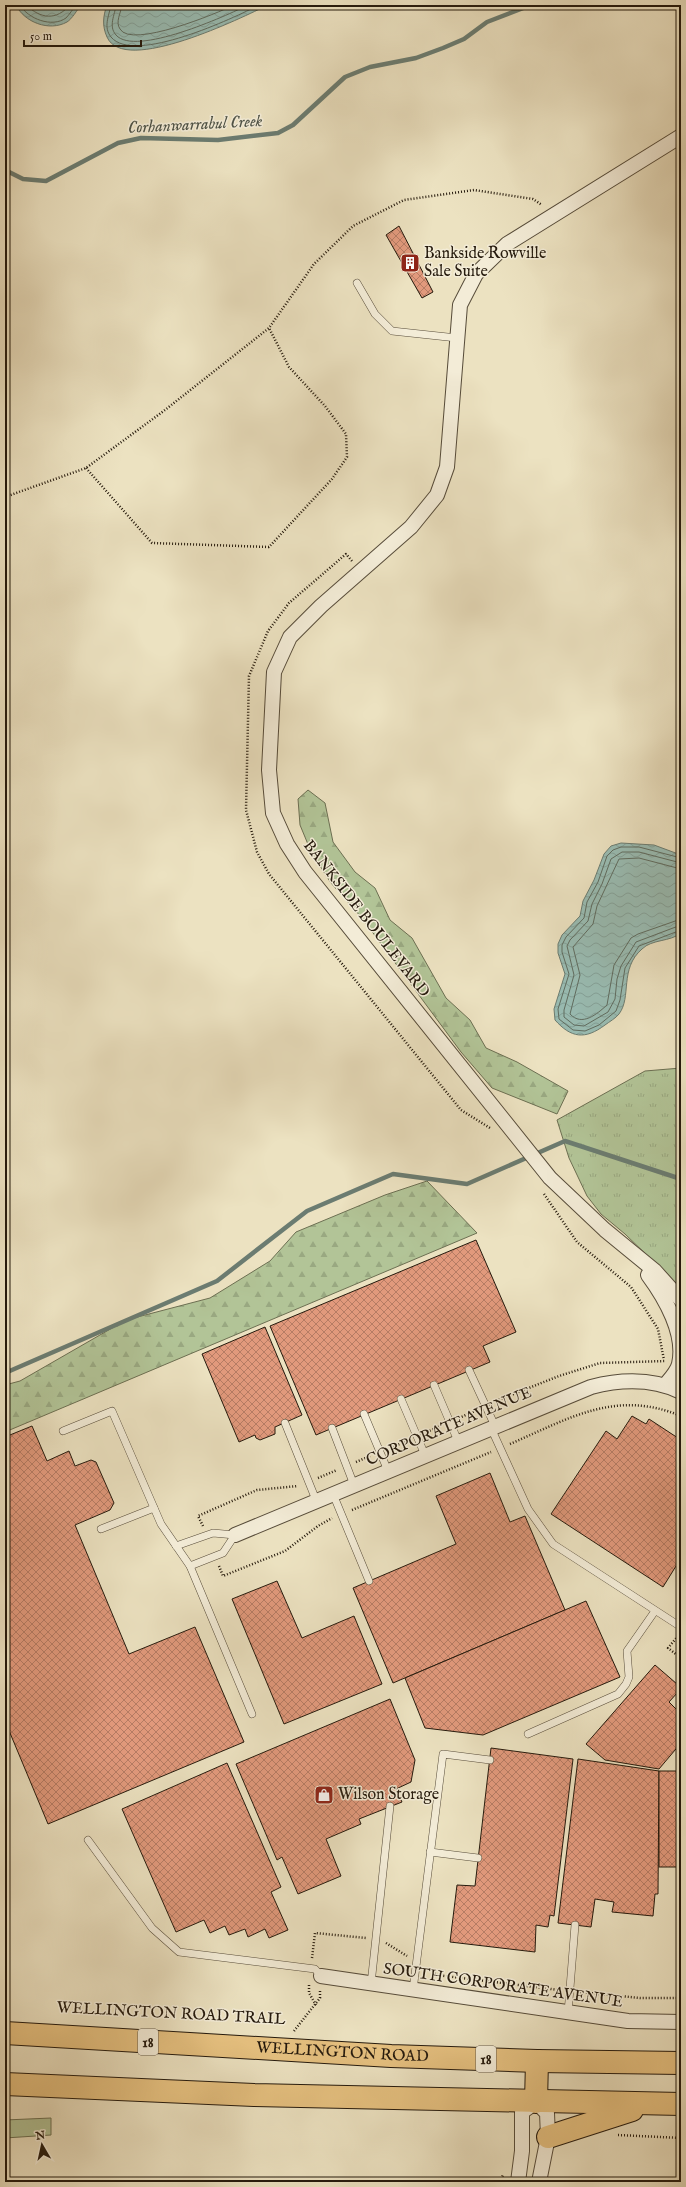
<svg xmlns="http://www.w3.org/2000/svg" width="686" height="2187" viewBox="0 0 686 2187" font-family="'IM FELL English',serif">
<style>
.grass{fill:#b2c497;stroke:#6c6f52}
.forest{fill:url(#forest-firs);stroke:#6c6f52}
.park{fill:url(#park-tufts);stroke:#6c6f52}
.water{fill:url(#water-waves);stroke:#6b7c71}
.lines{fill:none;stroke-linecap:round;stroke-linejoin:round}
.shore{stroke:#5f6c60;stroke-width:1}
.stream{stroke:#6b7c71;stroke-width:4.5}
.building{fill:url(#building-cross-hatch);stroke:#251a0d}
.service-casing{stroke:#574c3a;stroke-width:8}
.minor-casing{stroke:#574c3a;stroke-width:16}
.trunk-casing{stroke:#251a0d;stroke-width:24}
.path{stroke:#251a0d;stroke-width:2.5;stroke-dasharray:1 2;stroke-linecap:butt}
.service{stroke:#f3ecd7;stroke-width:7}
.minor{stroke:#f3ecd7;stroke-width:14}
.trunk{stroke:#e6c180;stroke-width:22}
.labels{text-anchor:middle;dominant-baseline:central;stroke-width:3;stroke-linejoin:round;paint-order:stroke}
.shield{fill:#f3ecd7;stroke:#63594a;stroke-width:1}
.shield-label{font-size:15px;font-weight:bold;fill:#251a0d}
.poi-label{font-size:16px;fill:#251a0d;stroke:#f3ecd7;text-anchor:start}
.street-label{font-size:16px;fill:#251a0d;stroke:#f3ecd7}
.water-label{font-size:17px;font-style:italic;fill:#4e5347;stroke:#f3ecd7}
</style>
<defs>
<pattern id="forest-firs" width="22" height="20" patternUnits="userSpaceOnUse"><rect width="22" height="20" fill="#b2c497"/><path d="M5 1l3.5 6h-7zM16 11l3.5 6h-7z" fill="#99a881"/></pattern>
<pattern id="park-tufts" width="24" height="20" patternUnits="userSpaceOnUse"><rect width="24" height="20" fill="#b2c497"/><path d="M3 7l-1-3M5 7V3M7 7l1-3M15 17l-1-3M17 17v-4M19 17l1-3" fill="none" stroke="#99a881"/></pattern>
<pattern id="water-waves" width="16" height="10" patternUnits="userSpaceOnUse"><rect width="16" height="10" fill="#99bdb4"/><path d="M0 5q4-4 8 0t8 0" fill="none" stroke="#84a29a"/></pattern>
<pattern id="building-cross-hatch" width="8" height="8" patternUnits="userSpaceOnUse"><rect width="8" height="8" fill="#e1997c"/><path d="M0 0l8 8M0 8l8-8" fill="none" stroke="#b67c64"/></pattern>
</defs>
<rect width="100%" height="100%" fill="#ece2c1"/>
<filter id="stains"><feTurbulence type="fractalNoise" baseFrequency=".005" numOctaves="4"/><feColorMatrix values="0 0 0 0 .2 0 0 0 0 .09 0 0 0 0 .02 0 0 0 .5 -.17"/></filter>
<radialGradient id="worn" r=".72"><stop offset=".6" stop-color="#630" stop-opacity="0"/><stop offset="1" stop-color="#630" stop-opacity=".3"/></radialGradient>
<!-- grass -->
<polygon class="grass" points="51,2118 51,2135 5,2138 5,2120"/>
<!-- forest -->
<g class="forest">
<polygon points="308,790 325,803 333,842 355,872 375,888 390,920 412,938 446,998 470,1020 486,1048 517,1062 568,1091 557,1114 492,1088 461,1052 362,918 331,883 312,854 300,825 298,799"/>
<polygon points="427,1181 477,1233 5,1432 5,1385 20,1381 126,1320 210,1298 270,1261 296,1232 385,1195"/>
</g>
<!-- park -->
<polygon class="park" points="681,1068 681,1288 625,1234 601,1214 587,1196 569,1158 557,1120 645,1071"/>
<!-- water -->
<g class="water">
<path d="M16,5H81C77,10 72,19 67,22C49,32 24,22 16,5Z"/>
<path d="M107,5H268C243,17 124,76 107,37C102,26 103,16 107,5Z"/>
<path d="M621,843L654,845L681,855V933C670,942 652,939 642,949C619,969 632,997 619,1014C616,1018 609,1022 605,1025C585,1040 571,1038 555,1020L554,1009L565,974L558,953V944L562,935L580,916L583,901L594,880L604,854L611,846Z"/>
</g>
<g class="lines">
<!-- shore -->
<g class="shore">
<path d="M20,5C28,19 52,28 66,18C69,15 73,9 76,5"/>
<path d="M26,5C41,19 56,21 70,5"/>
<path d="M111,5C109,16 103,27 111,37C134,65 234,18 259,5"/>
<path d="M116,5C115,15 108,26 116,35C135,57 226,16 248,5"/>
<path d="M122,5C121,13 115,22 120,29C131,49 218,13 234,5"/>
<polyline points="681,858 639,847 621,847 613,850 607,856 598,882 587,902 584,918 566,937 562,945 562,952 569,974 558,1009 559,1019 573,1030 585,1031 599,1025 616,1011 620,1000 625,968 639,946 681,930"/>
<polyline points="681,863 639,852 622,852 611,859 602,884 592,904 588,921 570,940 567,946 574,975 564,1010 564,1017 574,1025 584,1026 608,1012 615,999 617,979 621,966 636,942 681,925"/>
<path d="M681,869L639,858L619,859L597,906L593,924L573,947L580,975L570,1014C582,1027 597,1014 607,1005L614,965L631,938L638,934L681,919"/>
</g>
<!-- stream -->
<g class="stream">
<polyline points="5,170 23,179 46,181 118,143 141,138 218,140 278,133 293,125 345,77 370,67 416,58 443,48 464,39 487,22 531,5"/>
<polyline points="5,1373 217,1281 307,1211 393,1174 467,1184 565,1141 681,1179"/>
</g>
</g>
<!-- building -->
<g class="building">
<polygon points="399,226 433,292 422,298 386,235"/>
<polygon points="476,1240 516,1332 483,1346 490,1362 316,1435 270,1326"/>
<polygon points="265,1327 302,1415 275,1427 275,1434 260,1440 256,1438 255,1435 239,1442 202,1354"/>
<polygon points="632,1416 646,1424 649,1419 681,1440 681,1558 663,1587 551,1514 606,1431 617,1439"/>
<polygon points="32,1426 47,1461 69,1451 75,1466 91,1460 96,1462 114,1503 110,1510 75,1525 129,1654 195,1627 244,1742 48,1824 5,1721 5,1437"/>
<polygon points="490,1473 510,1522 525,1516 565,1610 393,1683 353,1588 456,1544 436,1496"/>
<polygon points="277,1581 302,1638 354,1616 382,1684 284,1724 232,1599"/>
<polygon points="586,1601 620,1677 483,1735 425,1728 405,1678"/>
<polygon points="655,1665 677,1684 681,1684 681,1692 678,1692 669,1702 681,1714 681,1743 659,1769 605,1760 586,1744"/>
<polygon points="390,1699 415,1760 411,1782 396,1789 402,1802 359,1819 361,1824 326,1839 341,1876 298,1894 282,1857 277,1860 236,1764"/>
<polygon points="491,1748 573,1759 554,1916 550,1915 548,1927 536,1925 535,1952 450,1942 457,1885 475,1886"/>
<polygon points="578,1759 659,1771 658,1894 655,1894 653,1916 612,1912 614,1902 595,1899 591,1927 558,1923"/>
<polygon points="227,1763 281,1887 271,1892 288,1930 269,1938 265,1929 248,1937 245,1929 229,1935 225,1926 210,1933 204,1920 176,1932 122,1809"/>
<rect x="659" y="1771" width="22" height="96"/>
</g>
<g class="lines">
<defs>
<g id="service">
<polyline points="357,283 375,314 392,331 457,338"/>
<polyline points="469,1370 495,1426"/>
<polyline points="434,1385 458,1441"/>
<polyline points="401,1399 425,1455"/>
<polyline points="364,1414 388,1471"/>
<polyline points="285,1423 316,1500"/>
<polyline points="332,1428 354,1485"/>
<polyline points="491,1428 528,1509 553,1544 681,1627"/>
<polyline points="63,1431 112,1411 161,1524 190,1566 252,1714"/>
<polyline points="333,1494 369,1581"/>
<polyline points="101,1529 154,1508"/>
<polyline points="176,1546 213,1533 235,1535 223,1553 190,1566"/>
<polyline points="528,1734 618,1694 626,1684 629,1677 627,1651 655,1611"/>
<polyline points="88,1840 152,1928 179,1952 315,1969 321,1976"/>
<polyline points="430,1852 478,1858"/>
<polyline points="371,1984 390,1806"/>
<polyline points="413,1990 443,1754 490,1760"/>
<polyline points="568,2013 575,1925"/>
</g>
<g id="minor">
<polyline points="681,136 507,244 476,274 460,305 447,467 437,495 411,527 321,606 290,637 274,672 269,770 273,813 287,844 305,872 550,1178 605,1230 655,1271 681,1300"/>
<path d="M648,1275C665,1298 686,1334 679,1364C677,1372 670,1379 665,1385"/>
<path d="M235,1535L591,1387C622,1379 652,1378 681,1392"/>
<polyline points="321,1976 628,2021 681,2022"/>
<polyline points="518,2182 522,2151 522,2112 536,2102 547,2113 548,2137 539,2182"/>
</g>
<g id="trunk">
<path id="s1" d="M5,2033L391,2056L537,2061L681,2063"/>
<polyline points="5,2084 254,2095 681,2104"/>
<polyline points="536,2102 537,2061"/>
<polyline points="548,2137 632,2110"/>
</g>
</defs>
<!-- service casing -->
<use href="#service" class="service-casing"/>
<!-- minor casing -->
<use href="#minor" class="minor-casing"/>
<!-- trunk casing -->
<use href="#trunk" class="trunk-casing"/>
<!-- path -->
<g class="path">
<polyline points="86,468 152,543 269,547 332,479 347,457 346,434 325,406 289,367 269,328"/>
<polyline points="5,497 86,468 165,410 269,328 314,264 353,226 404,200 474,190 533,199 542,205"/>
<polyline points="352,561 346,554 289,603 268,631 249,676 246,810 257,852 269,874 461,1110 490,1128"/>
<polyline points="544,1194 577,1242 631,1287 658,1329 664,1360"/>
<polyline points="496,1401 559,1376 600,1363 666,1361"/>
<polyline points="459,1418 477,1410"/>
<polyline points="427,1432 440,1426"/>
<path d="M510,1444C570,1418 616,1389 681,1416"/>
<polyline points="390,1448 407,1441"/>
<polyline points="356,1462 370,1456"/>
<polyline points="318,1478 337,1470"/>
<polyline points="352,1510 491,1452"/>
<polyline points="203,1526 198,1516 257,1490 298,1486"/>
<polyline points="219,1566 223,1576 285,1551 318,1526 332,1518"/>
<polyline points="678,1636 668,1648 681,1658"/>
<polyline points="386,1943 407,1956"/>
<polyline points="312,1958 315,1933 366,1938"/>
<polyline points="427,1969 437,1975 559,1990"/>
<polyline points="309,1985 309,1993 316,2005"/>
<polyline points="580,1992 640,1998 681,1998"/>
<polyline points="294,2031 320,1998 320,1989"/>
<polyline points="618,2135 681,2138"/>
<polyline points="500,2182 503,2175"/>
</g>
<!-- service -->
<use href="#service" class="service"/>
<!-- minor -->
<use href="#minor" class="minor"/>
<!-- trunk -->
<use href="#trunk" class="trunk"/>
</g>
<!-- icons -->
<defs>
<symbol id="building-square" viewBox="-11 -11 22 22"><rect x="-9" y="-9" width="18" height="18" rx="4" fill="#8f2418" stroke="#f3ecd7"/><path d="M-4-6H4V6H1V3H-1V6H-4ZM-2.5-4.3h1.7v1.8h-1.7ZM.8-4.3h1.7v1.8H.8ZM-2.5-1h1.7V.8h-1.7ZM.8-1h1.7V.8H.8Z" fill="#fff"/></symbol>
<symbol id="shop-square" viewBox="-11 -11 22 22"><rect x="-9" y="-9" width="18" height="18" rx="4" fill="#8f2418" stroke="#f3ecd7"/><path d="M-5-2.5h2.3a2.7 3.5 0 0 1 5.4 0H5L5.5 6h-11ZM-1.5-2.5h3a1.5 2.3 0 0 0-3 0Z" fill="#fff"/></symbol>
</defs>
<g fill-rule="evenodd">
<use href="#building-square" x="399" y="252" width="22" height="22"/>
<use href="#shop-square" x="313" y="1784" width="22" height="22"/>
</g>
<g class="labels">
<!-- shield labels -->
<g class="shield">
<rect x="138" y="2029" width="20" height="26" rx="3"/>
<rect x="476" y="2046" width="20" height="26" rx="3"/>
</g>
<g class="shield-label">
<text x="148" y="2042">18</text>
<text x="486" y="2059">18</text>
</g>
<!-- poi labels -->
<g class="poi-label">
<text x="424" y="254">Bankside Rowville<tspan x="424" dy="18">Sale Suite</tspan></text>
<text x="338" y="1795">Wilson Storage</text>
</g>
<!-- street labels -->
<g class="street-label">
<text transform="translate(366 919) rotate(52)">BANKSIDE BOULEVARD</text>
<text transform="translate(449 1427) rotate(-23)">CORPORATE AVENUE</text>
<text transform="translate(503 1986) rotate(8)">SOUTH CORPORATE AVENUE</text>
<text transform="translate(171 2014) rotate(3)">WELLINGTON ROAD TRAIL</text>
<text stroke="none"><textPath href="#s1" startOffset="338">WELLINGTON ROAD</textPath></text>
</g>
<!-- water labels -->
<g class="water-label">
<text transform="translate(195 125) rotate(-3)">Corhanwarrabul Creek</text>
</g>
</g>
<!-- margin -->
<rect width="686" height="2187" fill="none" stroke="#ece2c1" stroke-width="20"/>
<rect x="6" y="6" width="674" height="2175" fill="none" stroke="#251a0d" stroke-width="2"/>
<rect x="10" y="10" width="666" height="2167" fill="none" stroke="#251a0d"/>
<!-- north arrow -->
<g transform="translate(42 2145) rotate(351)" stroke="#f3ecd7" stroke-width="3" paint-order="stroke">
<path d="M0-3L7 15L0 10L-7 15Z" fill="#251a0d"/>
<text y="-6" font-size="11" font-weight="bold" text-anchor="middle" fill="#251a0d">N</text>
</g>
<!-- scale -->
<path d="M24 40v6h117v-6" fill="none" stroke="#251a0d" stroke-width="2"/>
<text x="30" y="40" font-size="12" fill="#251a0d" stroke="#f3ecd7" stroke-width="3" paint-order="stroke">50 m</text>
<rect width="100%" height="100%" filter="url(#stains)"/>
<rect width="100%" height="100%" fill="url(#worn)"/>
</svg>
